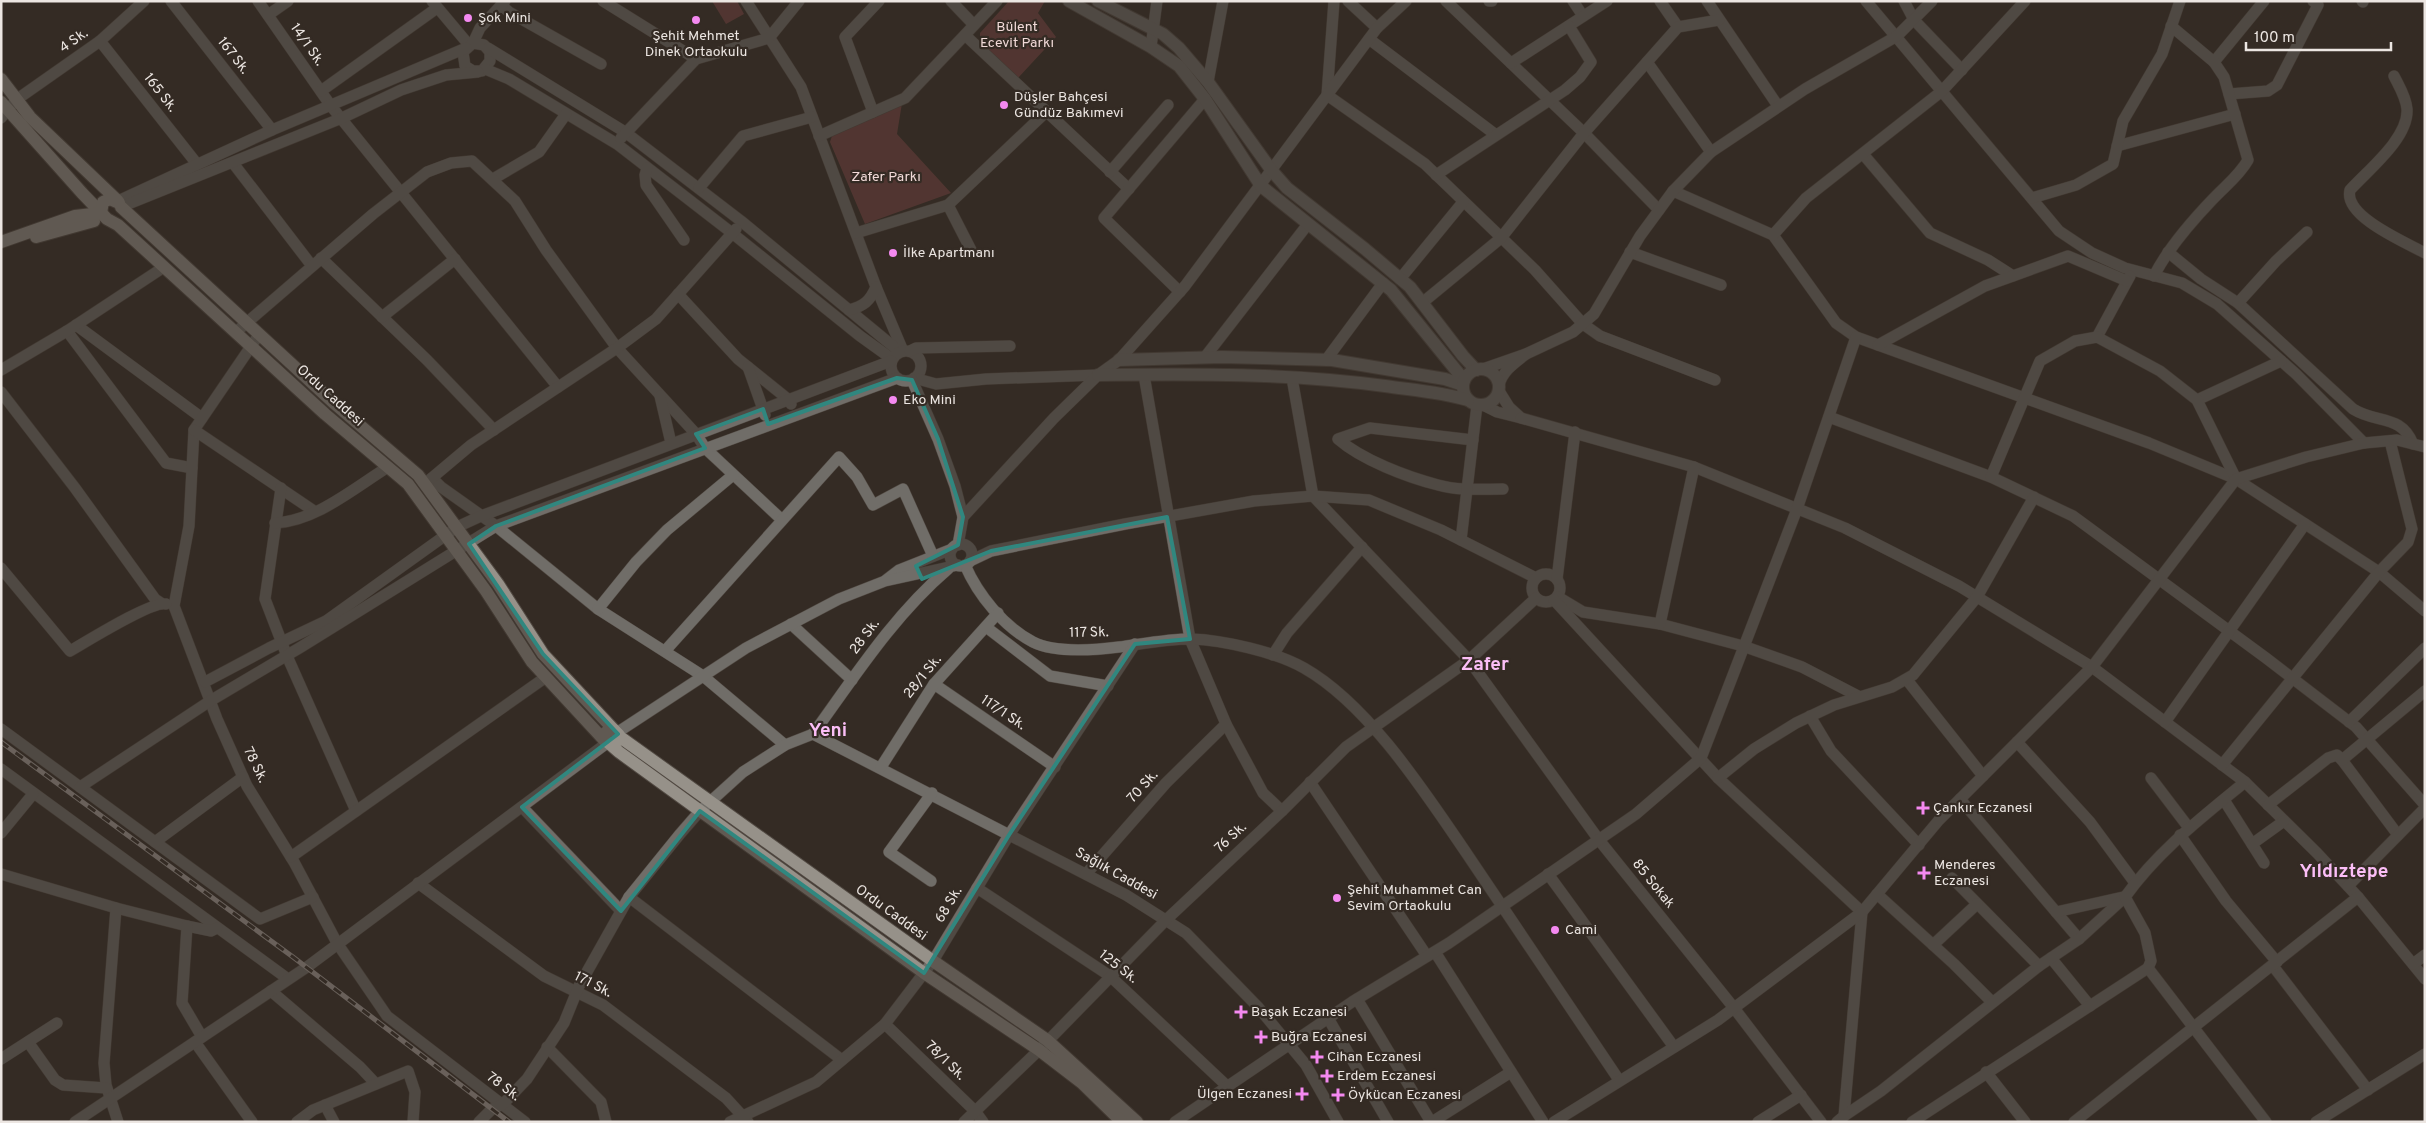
<svg xmlns="http://www.w3.org/2000/svg" width="2426" height="1123" viewBox="0 0 2426 1123" font-family="Overpass,sans-serif">
<style>
.green{fill:#744240}
.lines{fill:none;stroke-linecap:round;stroke-linejoin:round}
.minor-casing{stroke:#514942;stroke-width:12}
.tertiary-casing{stroke:#514942;stroke-width:14}
.secondary-casing{stroke:#514942;stroke-width:14}
.minor{stroke:#706d68;stroke-width:11}
.tertiary{stroke:#706d68;stroke-width:12}
.secondary{stroke:#969189;stroke-width:12}
.rail-casing{stroke:#a8a19c;stroke-width:5}
.rail{stroke:#342b24;stroke-width:3;stroke-dasharray:9;stroke-linecap:butt}
.marked{fill:none;stroke:#30877f;stroke-width:4;stroke-linejoin:round}
.poi-dot{fill:#f489f0;stroke:#342b24;stroke-width:2}
.labels{text-anchor:middle;dominant-baseline:central;stroke-width:4.5;stroke-linejoin:round;paint-order:stroke}
.poi-label{font-size:14px;fill:#ece6e2;stroke:#342b24;text-anchor:start}
.park-label{font-size:14px;fill:#f1dad8;stroke:#342b24}
.street-label{font-size:14px;fill:#ece6e2;stroke:#342b24}
.district-label{font-size:19px;font-weight:bold;fill:#fbbef7;stroke:#342b24}
</style>
<rect width="100%" height="100%" fill="#342b24"/>
<!-- green -->
<g class="green">
<polygon points="712,1 737,1 744,14 726,24"/>
<polygon points="1009,1 1045,1 1038,13 1056,37 1018,78 980,43 980,33"/>
<polygon points="902,103 897,134 951,193 865,224 830,142 832,136"/>
</g>
<g class="lines">
<defs>
<g id="minor">
<polyline points="171,1 272,130"/>
<polyline points="258,1 331,106 558,387"/>
<polyline points="432,1 469,45"/>
<polyline points="603,1 696,59"/>
<polyline points="746,1 801,87 876,287 903,351"/>
<polyline points="951,1 974,25"/>
<polyline points="1334,1 1327,95 1425,164 1535,270 1583,324 1600,336 1715,380"/>
<polyline points="1348,1 1377,28"/>
<polyline points="1446,1 1584,133 1659,210"/>
<polyline points="1489,1 1492,1"/>
<polyline points="1573,1 1583,16"/>
<polyline points="1660,1 1678,27"/>
<polyline points="1707,1 1778,106"/>
<polyline points="1866,1 2059,231 2092,253 2125,268 2182,283 2217,304 2296,374 2364,443"/>
<polyline points="1904,1 1914,20 1962,70"/>
<polyline points="2362,1 2363,2"/>
<polyline points="501,5 509,12 601,64"/>
<polyline points="268,15 288,1"/>
<polyline points="965,35 1129,189"/>
<polyline points="1369,39 1496,135"/>
<polyline points="100,41 197,164"/>
<polyline points="473,43 484,45 490,52 490,61 482,71 473,71 465,66 463,52 473,43 480,28 505,1"/>
<polyline points="1151,47 1157,1"/>
<polyline points="488,48 625,132 741,221 900,352"/>
<polyline points="1647,62 1711,152"/>
<polyline points="2214,62 2264,1"/>
<polyline points="1511,63 1607,1"/>
<polyline points="485,69 509,79 617,144 732,233 860,336 892,359"/>
<path d="M2394,76C2399,86 2406,97 2407,109C2409,138 2368,170 2350,190C2343,216 2405,242 2425,253"/>
<polyline points="1208,82 1223,1"/>
<polyline points="321,91 437,8"/>
<polyline points="2229,94 2268,91 2277,85 2318,5 2313,1"/>
<polyline points="873,112 845,37 879,1"/>
<polyline points="1,118 16,100 100,41 144,1"/>
<polyline points="819,136 905,98 997,1"/>
<polyline points="621,138 696,59 769,38 799,1"/>
<polyline points="2117,146 2235,114"/>
<polyline points="1863,154 1930,233 1988,260 2013,276"/>
<polyline points="233,163 312,266"/>
<polyline points="647,168 645,175 646,185 684,240"/>
<polyline points="1110,172 1168,105"/>
<polyline points="1436,175 1565,90 1580,77 1591,62 1569,26"/>
<polyline points="493,179 539,152 566,114"/>
<polyline points="699,188 743,136 812,117"/>
<polyline points="1673,191 1773,235 1836,323 1856,337 2149,443 2236,479 2379,572 2425,611"/>
<polyline points="2032,198 2076,185 2113,164 2123,121 2162,54 2180,1"/>
<polyline points="118,201 272,130 466,48"/>
<polyline points="948,205 971,250"/>
<polyline points="121,207 342,118 401,90 446,75 478,72"/>
<polyline points="856,233 948,205 1046,112"/>
<polyline points="1773,235 1806,198 1942,91 2025,1"/>
<polyline points="1630,252 1721,285"/>
<path d="M2168,252L2201,279L2238,303L2353,409C2377,424 2401,414 2413,444"/>
<polyline points="321,258 427,360 494,430"/>
<path d="M2154,276C2168,248 2191,222 2212,200C2225,186 2239,176 2248,160L2224,77L2214,62L2171,26"/>
<polyline points="1400,279 1463,202"/>
<polyline points="1180,292 1104,218 1205,99"/>
<polyline points="678,294 738,359 789,400 791,404"/>
<polyline points="1422,303 1501,238 1584,133 1678,27 1719,20"/>
<polyline points="2238,303 2276,261 2307,232"/>
<path d="M849,310C864,306 870,301 876,287"/>
<polyline points="382,317 455,259"/>
<polyline points="76,325 202,418"/>
<polyline points="67,331 166,463 192,468"/>
<polyline points="236,332 373,214 427,172 451,163 472,161 515,201 546,250 617,348 696,434 705,448 781,519"/>
<polyline points="2097,337 2130,276"/>
<polyline points="256,339 194,430 189,526 174,606 217,719 247,786 294,862 337,943 387,1016 525,1122"/>
<polyline points="1878,345 1985,286 2068,256 2127,281"/>
<circle cx="906" cy="366" r="15"/>
<polyline points="910,351 916,348 1010,346"/>
<polyline points="1526,354 1573,332 1594,314 1640,236 1673,191 1711,152 1805,89 1897,36 1932,1"/>
<polyline points="1205,357 1308,224"/>
<polyline points="1326,360 1383,283"/>
<polyline points="748,367 765,415"/>
<path d="M1483,369L1526,354C1515,363 1503,370 1499,385"/>
<polyline points="1,370 67,331 164,267"/>
<polyline points="1144,375 1190,639 1226,724 1263,793 1282,811"/>
<polyline points="914,378 936,384 986,379 1098,375"/>
<polyline points="1292,378 1313,496 1469,660 1599,840 1734,1008 1821,1122"/>
<polyline points="912,380 938,439 955,486 963,517 958,545"/>
<polyline points="1,392 75,488 155,599 161,603"/>
<polyline points="660,396 671,443"/>
<polyline points="2197,400 2281,361"/>
<polyline points="1483,405 1497,412 1521,418 1509,407 1499,391"/>
<polyline points="1829,417 1991,477 2073,516 2266,658 2356,727 2425,805"/>
<polyline points="1521,418 1694,467 1845,528 1959,586 2092,667 2245,782 2317,853 2358,897 2425,979"/>
<polyline points="194,430 314,511"/>
<path d="M1473,440L1370,428L1338,439C1362,460 1407,477 1438,485C1459,491 1482,489 1503,489"/>
<polyline points="1991,477 2040,361 2075,341 2097,337 2160,371 2197,400 2236,479"/>
<polyline points="432,478 441,487 496,526 598,609 703,676 785,745"/>
<polyline points="427,482 471,445 617,348 656,319 736,229"/>
<polyline points="281,488 265,599 287,656 356,811"/>
<polyline points="963,517 1054,418 1098,375 1119,360 1185,286 1377,28 1406,1"/>
<path d="M275,523C316,521 354,488 388,467"/>
<polyline points="1461,540 1477,405"/>
<circle cx="961" cy="555" r="11"/>
<polyline points="970,561 991,551 1125,524 1254,501 1313,496 1369,500 1441,530 1536,578"/>
<path d="M965,565C978,595 1004,627 1033,642C1055,653 1095,650 1119,647C1142,644 1167,639 1191,639C1223,640 1276,652 1304,668C1369,705 1426,794 1467,854C1518,929 1568,1005 1619,1080"/>
<path d="M1,568L70,651C86,642 151,601 166,604"/>
<circle cx="1546" cy="588" r="14"/>
<polyline points="1557,579 1575,432"/>
<polyline points="886,580 899,570 952,549"/>
<polyline points="1558,597 1583,612 1660,624 1743,646 1802,667 1858,696"/>
<polyline points="1554,600 1718,778 1862,912 1844,1116 1837,1122"/>
<polyline points="598,609 636,562 667,530 733,475"/>
<polyline points="791,624 852,680"/>
<polyline points="1660,624 1694,467"/>
<polyline points="986,627 1050,676 1108,686"/>
<polyline points="665,651 839,457 857,477 873,505 903,489 933,556"/>
<polyline points="1273,655 1287,633 1362,547"/>
<polyline points="1907,680 1983,776"/>
<polyline points="205,682 269,648 326,621 457,527 481,516 891,361"/>
<polyline points="934,684 1055,767"/>
<polyline points="1810,716 1831,751 1919,845"/>
<polyline points="2165,722 2305,524"/>
<polyline points="2349,722 2425,648"/>
<polyline points="1,729 260,919 313,897"/>
<polyline points="618,732 746,648 839,599 885,581 958,565"/>
<polyline points="813,734 1126,895 1186,933 1258,1007 1306,1065 1338,1122"/>
<path d="M813,734C855,676 894,615 948,569"/>
<polyline points="2017,742 2090,822 2135,883"/>
<polyline points="2342,760 2398,835"/>
<polyline points="2222,765 2379,572 2408,542 2412,529 2390,441"/>
<polyline points="881,767 934,684 998,613"/>
<polyline points="1,769 288,979"/>
<polyline points="1718,778 1754,749 1796,723 1834,705 1892,687 1913,675 1977,597 2034,497"/>
<polyline points="2151,778 2189,828"/>
<polyline points="1310,782 1427,956"/>
<polyline points="80,787 210,701 301,647 496,526 897,378"/>
<polyline points="1960,799 2079,939"/>
<polyline points="2224,800 2264,863"/>
<polyline points="2268,805 2328,758 2337,755 2342,760 2425,691"/>
<polyline points="522,807 621,911"/>
<polyline points="1,833 33,794"/>
<polyline points="2180,835 2226,901 2277,962"/>
<polyline points="155,842 243,777"/>
<polyline points="2252,844 2284,821"/>
<polyline points="291,857 546,677"/>
<polyline points="1,874 116,908 187,926 211,931 217,928"/>
<polyline points="1086,874 1166,783 1226,724"/>
<polyline points="1548,874 1674,1047"/>
<polyline points="1952,878 2039,966"/>
<polyline points="931,881 889,852 932,793"/>
<polyline points="418,883 544,976 603,1005 726,1098 748,1122"/>
<polyline points="2348,886 2425,808"/>
<polyline points="977,888 1110,976 1227,1086"/>
<polyline points="1877,894 1954,964 1992,1002"/>
<polyline points="629,897 842,1060"/>
<polyline points="116,908 104,1063 106,1085 118,1122"/>
<polyline points="2056,912 2123,897"/>
<polyline points="187,926 182,1003 202,1037"/>
<polyline points="1933,945 1977,904"/>
<polyline points="1435,952 1543,1122"/>
<polyline points="2051,958 2090,1006"/>
<polyline points="2413,964 2425,955"/>
<polyline points="2273,966 2368,1090"/>
<polyline points="2148,968 2266,1122"/>
<polyline points="271,991 360,1067 376,1084"/>
<polyline points="1357,999 1431,1122"/>
<polyline points="1328,1018 1388,1122"/>
<polyline points="885,1024 975,1111 983,1122"/>
<polyline points="28,1042 55,1080 63,1085 106,1088"/>
<polyline points="195,1042 252,1122"/>
<polyline points="547,1047 601,1102 606,1122"/>
<polyline points="1,1059 57,1023"/>
<polyline points="1986,1072 2025,1122"/>
<polyline points="325,1105 334,1122"/>
<polyline points="1844,1116 1881,1091 2039,966 2079,939 2125,897"/>
<polyline points="75,1122 307,967 607,743"/>
<polyline points="297,1122 313,1110 408,1071 415,1092 413,1122"/>
<polyline points="479,1122 492,1109 503,1104 527,1079 564,1023 579,986 629,897 680,834 700,811 743,772 785,745 813,734"/>
<polyline points="730,1122 816,1082 885,1024 933,961 1009,835 1135,644"/>
<polyline points="964,1122 1039,1050 1166,920 1282,811 1346,747 1469,660 1536,598"/>
<polyline points="1175,1122 1352,1002 1449,943 1636,814 1701,758 1797,509 1856,337"/>
<polyline points="1432,1122 1511,1072"/>
<polyline points="1554,1122 1718,1020 1862,912 1939,820 2092,667 2236,479 2306,457 2364,443 2397,440 2425,447"/>
<polyline points="1758,1122 1801,1095"/>
<path d="M1912,1122L2148,968L2151,961L2145,933L2125,897C2158,851 2201,818 2245,782"/>
<polyline points="2074,1122 2358,897"/>
<polyline points="2316,1122 2425,1054"/>
</g>
<g id="tertiary">
<polyline points="1069,1 1151,47 1179,66 1205,99 1261,186 1391,290 1464,380"/>
<polyline points="1098,1 1163,34 1179,48 1208,82 1272,171 1287,188 1365,249 1410,287 1463,356 1476,370"/>
<polyline points="1119,360 1222,357 1332,360 1445,379 1463,385"/>
<circle cx="1481" cy="387" r="18"/>
<path d="M1098,375C1194,374 1289,373 1385,386C1413,390 1441,392 1468,400"/>
</g>
<g id="secondary">
<polyline points="1,79 30,117 118,201"/>
<polyline points="1,102 82,193 107,219 118,225 325,414 408,484 486,591 532,662 605,741"/>
<polyline points="121,207 335,404 418,475 498,584 543,654 614,730"/>
<polyline points="36,237 94,221"/>
<polyline points="1,242 75,216 101,213 103,202 110,199 119,203"/>
<polyline points="620,737 933,961 1047,1040 1137,1122"/>
<polyline points="611,745 619,740 619,735 614,730 606,732 604,739 619,752 924,973 1039,1050 1082,1083 1122,1122"/>
</g>
</defs>
<!-- minor casing -->
<use href="#minor" class="minor-casing"/>
<!-- tertiary casing -->
<use href="#tertiary" class="tertiary-casing"/>
<!-- secondary casing -->
<use href="#secondary" class="secondary-casing"/>
<!-- minor -->
<use href="#minor" class="minor"/>
<!-- tertiary -->
<use href="#tertiary" class="tertiary"/>
<!-- secondary -->
<use href="#secondary" class="secondary"/>
<defs>
<polyline id="rail" points="1,742 293,957 509,1122"/>
</defs>
<!-- rail casing -->
<use href="#rail" class="rail-casing"/>
<!-- rail -->
<use href="#rail" class="rail"/>
</g>
<!-- marked area -->
<path d="M0 0H2426V1123H0ZM897,378L912,380L938,439L963,517L958,545L916,566L922,579L991,551L1167,517L1190,639L1135,644L1009,835L924,973L700,811L621,911L522,807L618,734L543,654L469,544L496,526L705,448L696,434L763,409L768,424Z" fill="#342b24" fill-opacity=".55" fill-rule="evenodd"/>
<path class="marked" d="M897,378L912,380L938,439L963,517L958,545L916,566L922,579L991,551L1167,517L1190,639L1135,644L1009,835L924,973L700,811L621,911L522,807L618,734L543,654L469,544L496,526L705,448L696,434L763,409L768,424Z"/>
<!-- markers -->
<g class="poi-dot">
<circle cx="468" cy="18" r="5"/>
<circle cx="696" cy="20" r="5"/>
<circle cx="1004" cy="105" r="5"/>
<circle cx="893" cy="253" r="5"/>
<circle cx="893" cy="400" r="5"/>
<path d="M1920.5 800.5h5v5h5v5h-5v5h-5v-5h-5v-5h5z"/>
<path d="M1921.5 865.5h5v5h5v5h-5v5h-5v-5h-5v-5h5z"/>
<circle cx="1337" cy="898" r="5"/>
<circle cx="1555" cy="930" r="5"/>
<path d="M1238.5 1004.5h5v5h5v5h-5v5h-5v-5h-5v-5h5z"/>
<path d="M1258.5 1029.5h5v5h5v5h-5v5h-5v-5h-5v-5h5z"/>
<path d="M1314.5 1049.5h5v5h5v5h-5v5h-5v-5h-5v-5h5z"/>
<path d="M1324.5 1068.5h5v5h5v5h-5v5h-5v-5h-5v-5h5z"/>
<path d="M1299.5 1086.5h5v5h5v5h-5v5h-5v-5h-5v-5h5z"/>
<path d="M1335.5 1087.5h5v5h5v5h-5v5h-5v-5h-5v-5h5z"/>
</g>
<g class="labels">
<!-- poi labels -->
<g class="poi-label">
<text x="478" y="18">Şok Mini</text>
<text x="696" y="36" text-anchor="middle">Şehit Mehmet<tspan x="696" dy="16">Dinek Ortaokulu</tspan></text>
<text x="1014" y="97">Düşler Bahçesi<tspan x="1014" dy="16">Gündüz Bakımevi</tspan></text>
<text x="903" y="253">İlke Apartmanı</text>
<text x="903" y="400">Eko Mini</text>
<text x="1933" y="808">Çankır Eczanesi</text>
<text x="1934" y="865">Menderes<tspan x="1934" dy="16">Eczanesi</tspan></text>
<text x="1347" y="890">Şehit Muhammet Can<tspan x="1347" dy="16">Sevim Ortaokulu</tspan></text>
<text x="1565" y="930">Cami</text>
<text x="1251" y="1012">Başak Eczanesi</text>
<text x="1271" y="1037">Buğra Eczanesi</text>
<text x="1327" y="1057">Cihan Eczanesi</text>
<text x="1337" y="1076">Erdem Eczanesi</text>
<text x="1292" y="1094" text-anchor="end">Ülgen Eczanesi</text>
<text x="1348" y="1095">Öykücan Eczanesi</text>
</g>
<!-- park labels -->
<g class="park-label">
<text x="1017" y="27">Bülent<tspan x="1017" dy="16">Ecevit Parkı</tspan></text>
<text x="886" y="177">Zafer Parkı</text>
</g>
<!-- street labels -->
<g class="street-label">
<text transform="translate(74 41) rotate(-35)">4 Sk.</text>
<text transform="translate(307 45) rotate(55)">14/1 Sk.</text>
<text transform="translate(233 56) rotate(52)">167 Sk.</text>
<text transform="translate(160 93) rotate(52)">165 Sk.</text>
<text transform="translate(330 396) rotate(42)">Ordu Caddesi</text>
<text transform="translate(1089 633) rotate(-1)">117 Sk.</text>
<text transform="translate(865 637) rotate(-53)">28 Sk.</text>
<text transform="translate(923 677) rotate(-51)">28/1 Sk.</text>
<text transform="translate(1003 713) rotate(34)">117/1 Sk.</text>
<text transform="translate(255 765) rotate(64)">78 Sk.</text>
<text transform="translate(1143 787) rotate(-48)">70 Sk.</text>
<text transform="translate(1231 838) rotate(-43)">76 Sk.</text>
<text transform="translate(1116 874) rotate(29)">Sağlık Caddesi</text>
<text transform="translate(1653 884) rotate(51)">85 Sokak</text>
<text transform="translate(949 905) rotate(-59)">68 Sk.</text>
<text transform="translate(891 913) rotate(36)">Ordu Caddesi</text>
<text transform="translate(1118 967) rotate(38)">125 Sk.</text>
<text transform="translate(593 985) rotate(27)">171 Sk.</text>
<text transform="translate(945 1061) rotate(44)">78/1 Sk.</text>
<text transform="translate(503 1087) rotate(37)">78 Sk.</text>
</g>
<!-- district labels -->
<g class="district-label">
<text x="1485" y="665">Zafer</text>
<text x="828" y="731">Yeni</text>
<text x="2344" y="872">Yıldıztepe</text>
</g>
</g>
<!-- border -->
<rect width="2426" height="1123" fill="none" stroke="#ece6e2" stroke-width="5"/>
<!-- scale -->
<path d="M2246 42v8h145v-8" fill="none" stroke="#ece6e2" stroke-width="2.5"/>
<text x="2254" y="42" font-size="15" fill="#ece6e2" stroke="#342b24" stroke-width="4" paint-order="stroke">100 m</text>
</svg>
